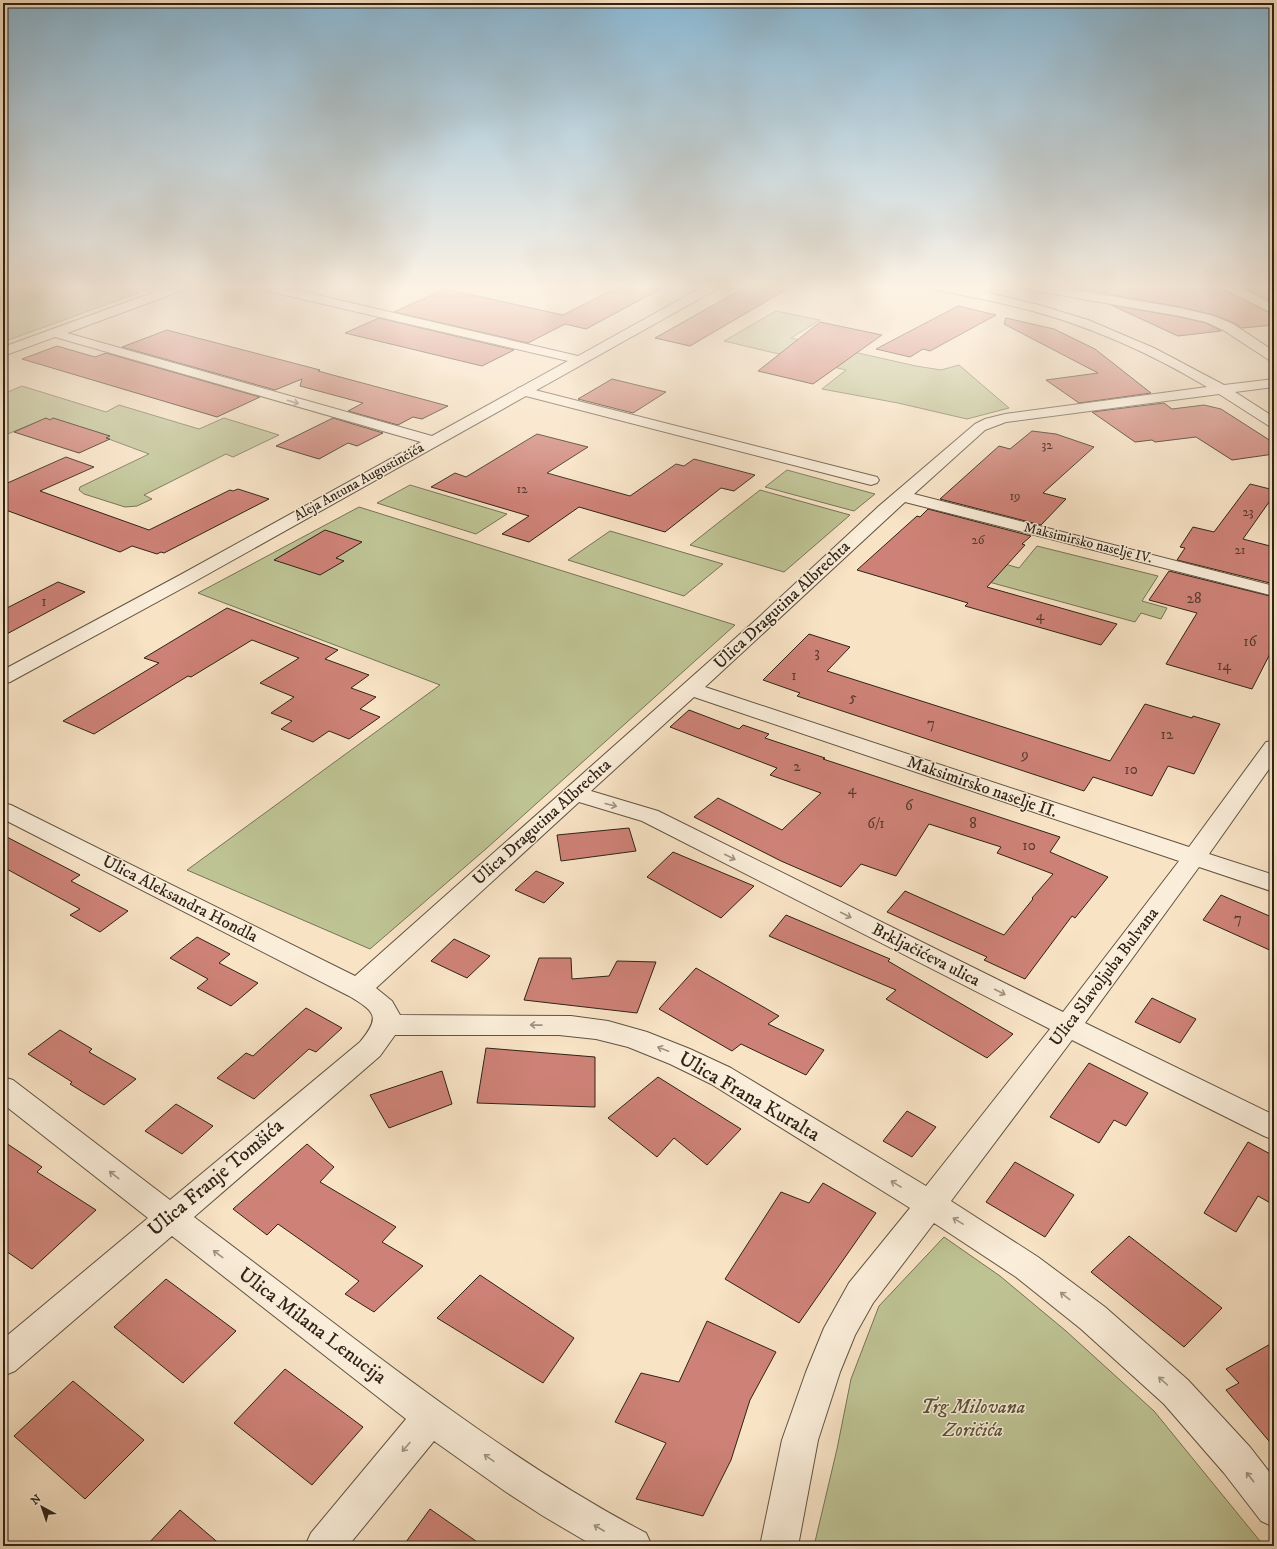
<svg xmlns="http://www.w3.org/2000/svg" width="1277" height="1549" viewBox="0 0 1277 1549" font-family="'IM FELL DW Pica',serif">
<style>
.green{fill:#bec394;stroke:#767356}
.building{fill:#ce8277;stroke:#2f2317}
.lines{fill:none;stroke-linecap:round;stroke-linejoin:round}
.pedestrian-casing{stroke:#615342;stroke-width:2}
.minor-casing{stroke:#615342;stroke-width:2}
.pedestrian{fill:#faedd9;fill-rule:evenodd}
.minor{fill:#faedd9;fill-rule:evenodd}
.oneway{stroke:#9f9282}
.labels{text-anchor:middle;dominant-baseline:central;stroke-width:3;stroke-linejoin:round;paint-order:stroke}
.far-number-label{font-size:13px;fill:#573b2f}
.far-street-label{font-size:14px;fill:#2f2317;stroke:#faedd9}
.number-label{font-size:15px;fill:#573b2f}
.street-label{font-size:17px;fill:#2f2317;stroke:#faedd9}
.near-street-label{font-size:20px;fill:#2f2317;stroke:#faedd9}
.near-park-label{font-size:20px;font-style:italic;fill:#5a533c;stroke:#faedd9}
</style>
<rect width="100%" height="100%" fill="#f8e3c5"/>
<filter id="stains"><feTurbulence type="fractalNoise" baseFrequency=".005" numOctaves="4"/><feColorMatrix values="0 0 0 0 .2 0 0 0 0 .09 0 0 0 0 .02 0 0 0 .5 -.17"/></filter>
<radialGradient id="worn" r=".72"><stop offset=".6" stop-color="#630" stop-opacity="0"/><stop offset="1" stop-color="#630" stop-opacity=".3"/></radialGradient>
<!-- green -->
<g class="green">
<polygon points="3,285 160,285 3,342"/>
<polygon points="776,311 820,320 791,338 916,366 941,370 959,365 1009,408 967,419 898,403 822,389 846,370 724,341"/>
<polygon points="22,386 106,412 119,405 199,429 224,418 279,435 233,457 226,454 144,495 152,499 137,506 125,507 84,494 79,490 80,487 149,454 106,438 109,436 53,418 50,420 46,418 3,436 3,394"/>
<polygon points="787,470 875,494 854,511 765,487"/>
<polygon points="410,485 507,514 476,534 377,503"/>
<polygon points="760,490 850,515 784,572 690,545"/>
<polygon points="359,507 735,625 487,848 370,949 187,870 440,685 198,593"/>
<polygon points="610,531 723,564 684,596 568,560"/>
<polygon points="1037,546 1158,576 1142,601 1167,608 1161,619 1141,613 1135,622 978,579 994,561 1019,568"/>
<polygon points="944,1237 1000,1276 1066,1331 1154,1411 1264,1546 814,1546 837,1449 851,1379 879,1306"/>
</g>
<!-- building -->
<g class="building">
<polygon points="622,285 668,285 586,329 565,324 528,343 394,312 445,289 563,315"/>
<polygon points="749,285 794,285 690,346 655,338"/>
<polygon points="1066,285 1220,285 1222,289 1274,315 1274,325 1242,328 1234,323 1214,315 1180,307 1073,288"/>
<polygon points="1239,285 1274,285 1274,303"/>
<polygon points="1111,305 1180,317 1206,323 1221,331 1178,336"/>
<polygon points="958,306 996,315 930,351 923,349 910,357 876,349"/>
<polygon points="379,318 514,350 482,366 345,333"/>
<polygon points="1006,318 1054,329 1095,349 1151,393 1079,403 1046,380 1098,373 1004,324"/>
<polygon points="820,322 882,335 813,384 758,371"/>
<polygon points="167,330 320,370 318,371 448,406 422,419 413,417 398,425 348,411 363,403 300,386 302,379 275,390 122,347"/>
<polygon points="57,346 95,357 106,353 260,397 217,417 22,359"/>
<polygon points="612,379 666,392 633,413 578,399"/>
<polygon points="1164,403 1172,409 1204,405 1221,409 1274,443 1274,454 1232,460 1196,437 1155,442 1152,440 1135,442 1092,412"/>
<polygon points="46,418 50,420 53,418 110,436 106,438 110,439 79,453 14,432"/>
<polygon points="333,418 383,433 357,446 348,443 319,459 276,446"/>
<polygon points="1032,431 1056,434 1094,447 1043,493 1066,499 1041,525 940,499 999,446 1010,449"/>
<polygon points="537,434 588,447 547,473 630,496 676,464 684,466 694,459 755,475 734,491 721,488 665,532 579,507 529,542 502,534 529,516 431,487 455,473 466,477"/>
<polygon points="66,457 94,467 40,491 149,530 230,490 233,491 238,489 269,499 164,553 161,552 157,554 132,546 120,552 3,509 3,485"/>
<polygon points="1250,484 1274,490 1274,495 1243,539 1274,547 1274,584 1177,560 1185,548 1180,547 1193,527 1214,532"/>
<polygon points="928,509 1031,536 1022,544 1025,545 987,587 1117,624 1101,645 965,606 968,603 857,570 917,516 920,517"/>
<polygon points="325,530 362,542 336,558 344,561 320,575 274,560"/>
<polygon points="1169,571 1274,597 1274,646 1252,689 1166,664 1197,613 1149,600"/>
<polygon points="58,582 85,592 3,636 3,610"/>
<polygon points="227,608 338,650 325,659 369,675 351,688 376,697 360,709 380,717 349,739 329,731 313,742 281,729 292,721 271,713 294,697 260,683 299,658 252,640 191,677 188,676 94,734 63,721 159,663 144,658"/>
<polygon points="809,634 850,647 827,671 1110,761 1145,704 1192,718 1193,716 1220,724 1194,774 1168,766 1152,796 1093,777 1084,791 797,696 800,693 763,680"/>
<polygon points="689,710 739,729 743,725 769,734 765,738 825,758 823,759 1060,837 1050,852 1108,877 1075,918 1072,916 1025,979 984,960 987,957 887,912 905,891 1004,935 1033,899 1032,898 1053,874 997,853 1001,847 929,824 896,876 861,864 841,887 781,861 694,817 718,798 782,830 821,793 770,775 777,768 670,727"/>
<polygon points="629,828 636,851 561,861 557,835"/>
<polygon points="3,835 80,875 71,881 128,911 100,932 70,915 80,909 3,867"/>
<polygon points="673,852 754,886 721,918 647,877"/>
<polygon points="536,871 564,883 544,903 515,890"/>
<polygon points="1221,895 1274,918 1274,952 1203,920"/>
<polygon points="786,915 890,959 888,961 1013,1034 987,1058 886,999 896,990 769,936"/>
<polygon points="197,937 230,954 219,963 258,983 231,1006 197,988 208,979 170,958"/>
<polygon points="454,939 490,956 467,978 431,961"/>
<polygon points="539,958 571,958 572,979 609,976 617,961 656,962 637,1013 524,1000"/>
<polygon points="696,968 779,1016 768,1024 824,1050 806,1075 741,1044 732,1051 659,1009"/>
<polygon points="1152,998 1196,1019 1180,1043 1135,1022"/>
<polygon points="306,1008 342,1028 316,1052 309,1049 254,1099 217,1078 246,1053 253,1056"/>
<polygon points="60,1030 92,1049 89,1052 136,1079 104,1105 70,1084 72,1082 28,1054"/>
<polygon points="486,1048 595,1057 595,1107 477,1103"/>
<polygon points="1089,1063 1148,1093 1126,1126 1114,1120 1099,1143 1050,1117"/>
<polygon points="442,1071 452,1104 389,1128 370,1095"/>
<polygon points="658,1077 741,1129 707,1165 674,1138 657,1157 608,1118"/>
<polygon points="176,1104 213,1126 182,1154 145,1131"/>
<polygon points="907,1111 936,1127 912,1157 883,1141"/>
<polygon points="3,1141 42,1167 37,1172 96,1210 32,1269 3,1249"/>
<polygon points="1248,1142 1274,1156 1274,1205 1258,1196 1236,1232 1204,1213"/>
<polygon points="307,1144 334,1167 320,1182 396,1227 382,1242 423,1266 374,1312 345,1294 359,1281 278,1224 267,1235 233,1209"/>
<polygon points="1015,1162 1074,1195 1045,1237 986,1202"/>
<polygon points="823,1183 876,1213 799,1323 725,1279 781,1192 809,1203"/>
<polygon points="1129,1236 1222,1308 1184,1347 1091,1272"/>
<polygon points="480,1275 574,1338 543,1383 437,1318"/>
<polygon points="166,1279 236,1331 183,1383 114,1327"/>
<polygon points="707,1321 776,1352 750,1400 731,1460 703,1516 636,1499 666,1443 615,1422 641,1373 679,1382"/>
<polygon points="1274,1342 1274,1447 1226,1390 1239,1383 1226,1369"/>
<polygon points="285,1369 363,1427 312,1485 234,1423"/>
<polygon points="73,1381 144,1440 85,1499 14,1436"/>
<polygon points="430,1509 483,1546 403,1546"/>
<polygon points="180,1510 222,1546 146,1546"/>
</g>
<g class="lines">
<defs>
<polygon id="pedestrian" points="523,387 877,477 879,480 877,483 871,485 518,394 516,391 518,388"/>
<g id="minor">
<polygon points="174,285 191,285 189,288 67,333 432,436 568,361 259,289 255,288 253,285 274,285 578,356 706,285 721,285 719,288 192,583 10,682 3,684 3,670 180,575 421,442 55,337 3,356 3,347"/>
<path d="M929,285H953L985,292L1039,305L1088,320L1154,348L1224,385L1274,379V387L1235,392L1274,417V427L1269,426L1219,394L1006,422L985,430L914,494L1274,586V596L905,502L705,687L1189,847L1266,742L1274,741V762L1209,854L1274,875V892L1199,867L1085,1023L1274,1115V1140L1264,1136L1072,1040L951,1201L1038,1257L1105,1307L1188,1380L1250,1447L1274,1478V1527L1261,1521L1224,1473L1164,1404L1081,1329L1016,1277L934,1223L873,1303L855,1335L840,1372L818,1440L798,1546H760L782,1440L806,1372L824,1328L849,1283L910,1208L711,1084L670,1064L628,1047L596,1039L559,1035H395L380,1056L194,1217C253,1262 313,1307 372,1352C460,1418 549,1482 646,1533L652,1546H594L543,1516L506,1492L434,1441L348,1546H305L311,1533L406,1419L172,1236L15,1371L3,1376V1339L148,1218L3,1104V1077L13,1080L170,1200L360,1042C382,1016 374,1011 349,996L3,819V803L11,805L355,976L757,619L879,506L975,424L985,419L1005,414L1207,387C1152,354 1092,327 1029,310C996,301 963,296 931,288ZM694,697L1179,861L1063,1012L658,811L591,791ZM579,802L642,821L1050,1029L926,1186L731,1068L690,1049L647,1032L608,1021L571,1016L400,1015L392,1001L376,988Z"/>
<polygon points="1019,285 1046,285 1180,308 1214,316 1233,324 1274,351 1274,361 1269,360 1223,330 1206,322 1180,316 1025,289 1021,288"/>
<polygon points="1221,285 1236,285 1274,305 1274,314 1223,288"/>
</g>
</defs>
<!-- pedestrian casing -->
<use href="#pedestrian" class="pedestrian-casing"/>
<!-- minor casing -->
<use href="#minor" class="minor-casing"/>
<!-- pedestrian -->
<use href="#pedestrian" class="pedestrian"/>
<!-- minor -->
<use href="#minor" class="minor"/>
</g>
<!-- one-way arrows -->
<defs><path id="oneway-shaft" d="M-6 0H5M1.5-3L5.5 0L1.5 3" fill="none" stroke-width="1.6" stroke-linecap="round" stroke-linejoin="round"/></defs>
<g class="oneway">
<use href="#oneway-shaft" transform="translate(293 402) rotate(16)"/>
<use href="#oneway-shaft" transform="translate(611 805) rotate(14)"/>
<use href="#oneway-shaft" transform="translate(730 857) rotate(27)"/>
<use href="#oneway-shaft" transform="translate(846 915) rotate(27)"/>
<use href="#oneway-shaft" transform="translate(1000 992) rotate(27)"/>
<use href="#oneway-shaft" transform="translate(536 1025) rotate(-179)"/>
<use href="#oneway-shaft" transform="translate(663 1049) rotate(-159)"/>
<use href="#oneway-shaft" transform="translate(114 1175) rotate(-142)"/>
<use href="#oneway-shaft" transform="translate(896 1184) rotate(-149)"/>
<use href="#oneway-shaft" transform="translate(958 1221) rotate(-149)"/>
<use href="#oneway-shaft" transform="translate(218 1254) rotate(-143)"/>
<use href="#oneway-shaft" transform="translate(1065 1296) rotate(-142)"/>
<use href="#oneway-shaft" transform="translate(1163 1381) rotate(-138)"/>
<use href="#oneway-shaft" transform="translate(406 1447) rotate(130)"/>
<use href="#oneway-shaft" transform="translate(489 1458) rotate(-145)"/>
<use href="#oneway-shaft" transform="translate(1250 1477) rotate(-128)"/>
<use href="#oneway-shaft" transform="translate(599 1528) rotate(-150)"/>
</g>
<!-- sky -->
<linearGradient id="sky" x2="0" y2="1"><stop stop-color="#8ab8d4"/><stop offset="0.57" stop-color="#fcf2e5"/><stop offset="1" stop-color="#fcf2e5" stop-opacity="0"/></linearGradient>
<rect width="1277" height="502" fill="url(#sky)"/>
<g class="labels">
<!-- far-number labels -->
<g class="far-number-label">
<text x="1047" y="445">32</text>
<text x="522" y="489">12</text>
<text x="1015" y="496">19</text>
<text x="1248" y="512">23</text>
<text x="978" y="540">26</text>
<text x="1240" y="550">21</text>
</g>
<!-- far-street labels -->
<g class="far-street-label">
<text transform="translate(359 482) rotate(-29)">Aleja Antuna Augustinčića</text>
<text transform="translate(1088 543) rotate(14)">Maksimirsko naselje IV.</text>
</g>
<!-- number labels -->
<g class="number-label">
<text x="1194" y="598">28</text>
<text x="44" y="601">1</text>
<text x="1040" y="615">4</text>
<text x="1250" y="641">16</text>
<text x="817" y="652">3</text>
<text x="1224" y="665">14</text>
<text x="794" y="675">1</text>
<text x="853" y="697">5</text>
<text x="931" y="723">7</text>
<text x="1167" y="734">12</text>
<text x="1025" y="754">9</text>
<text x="797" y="766">2</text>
<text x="1131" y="769">10</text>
<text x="852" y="789">4</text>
<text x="909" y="805">6</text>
<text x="876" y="823">6/1</text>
<text x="973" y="823">8</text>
<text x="1029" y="845">10</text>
<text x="1238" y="918">7</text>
</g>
<!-- street labels -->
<g class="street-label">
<text transform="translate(782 605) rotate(-43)">Ulica Dragutina Albrechta</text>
<text transform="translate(982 787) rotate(19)">Maksimirsko naselje II.</text>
<text transform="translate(542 822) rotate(-42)">Ulica Dragutina Albrechta</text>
<text transform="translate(180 899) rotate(27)">Ulica Aleksandra Hondla</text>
<text transform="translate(926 955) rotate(27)">Brkljačićeva ulica</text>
<text transform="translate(1104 977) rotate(-53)">Ulica Slavoljuba Bulvana</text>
</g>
<!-- near-street labels -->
<g class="near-street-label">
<text transform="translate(749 1097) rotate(30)">Ulica Frana Kuralta</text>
<text transform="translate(216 1178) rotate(-40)">Ulica Franje Tomšića</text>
<text transform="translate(312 1326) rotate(37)">Ulica Milana Lenucija</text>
</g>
<!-- near-park labels -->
<g class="near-park-label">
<text x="973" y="1407">Trg Milovana<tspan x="973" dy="23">Zoričića</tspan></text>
</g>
</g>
<!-- margin -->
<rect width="1277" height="1549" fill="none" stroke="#f8e3c5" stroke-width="16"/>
<rect x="4" y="4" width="1269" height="1541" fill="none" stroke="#2f2317" stroke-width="2"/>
<rect x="8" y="8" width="1261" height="1533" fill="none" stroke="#2f2317"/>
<!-- north arrow -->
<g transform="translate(42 1507) rotate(320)" stroke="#faedd9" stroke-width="3" paint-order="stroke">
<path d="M0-3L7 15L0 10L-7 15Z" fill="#2f2317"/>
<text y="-6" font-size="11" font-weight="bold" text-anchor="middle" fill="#2f2317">N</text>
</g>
<rect width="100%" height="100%" filter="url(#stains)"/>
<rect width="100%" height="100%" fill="url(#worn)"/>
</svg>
